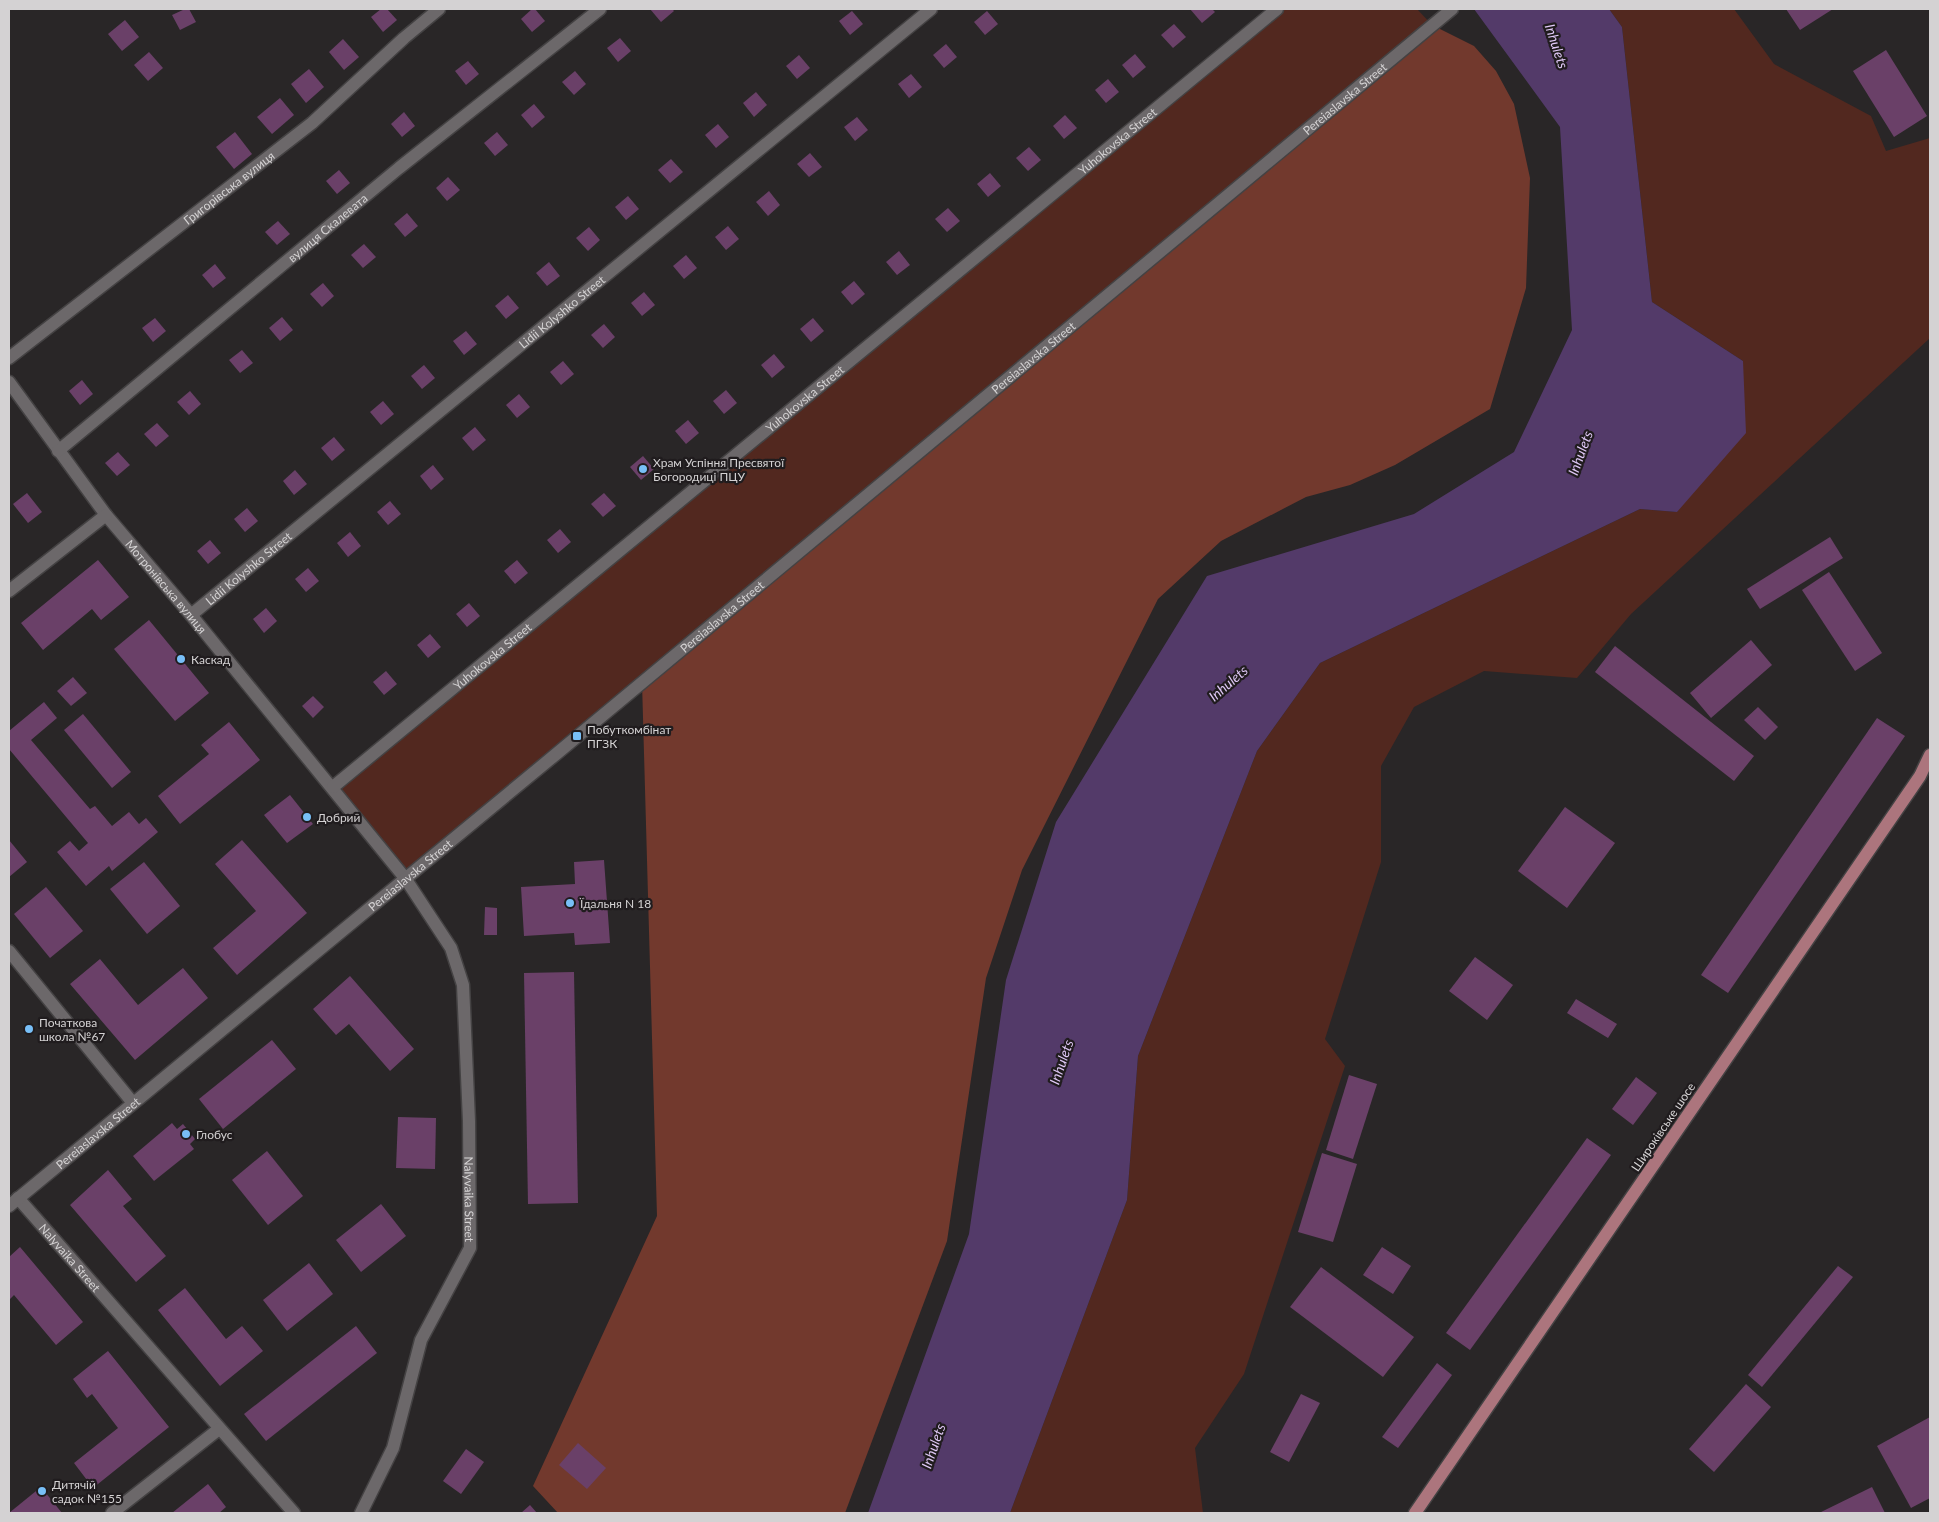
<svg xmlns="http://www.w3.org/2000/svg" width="1939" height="1522" viewBox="0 0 1939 1522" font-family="Lato,sans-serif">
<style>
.green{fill:#52281f}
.forest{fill:#72392d}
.water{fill:#533a69}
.building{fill:#6a4068}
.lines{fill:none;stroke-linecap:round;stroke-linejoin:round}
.street-casing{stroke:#444243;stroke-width:15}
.secondary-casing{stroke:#444243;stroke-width:15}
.primary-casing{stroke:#444243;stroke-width:15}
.street{stroke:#6c686a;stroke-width:12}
.secondary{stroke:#6c686a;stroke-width:12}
.primary{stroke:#ac757d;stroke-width:12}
.poi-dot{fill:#78bff7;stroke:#201c1e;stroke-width:2}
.labels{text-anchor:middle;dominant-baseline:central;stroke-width:4.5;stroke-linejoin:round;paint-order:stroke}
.street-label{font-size:12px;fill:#d4d2d3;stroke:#201c1e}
.poi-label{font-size:12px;fill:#d4d2d3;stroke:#201c1e;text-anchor:start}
.water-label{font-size:14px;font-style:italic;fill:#dfc8f6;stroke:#201c1e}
</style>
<rect width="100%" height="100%" fill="#292627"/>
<!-- green -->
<g class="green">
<polygon points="1279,9 1417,9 1432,25 405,878 333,787"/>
<polygon points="1609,9 1734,9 1774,64 1871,116 1886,151 1930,138 1930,338 1631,614 1577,678 1484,671 1414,707 1381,766 1381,862 1325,1039 1345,1066 1244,1374 1195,1448 1203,1513 1010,1513 1127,1200 1138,1056 1257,751 1320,663 1640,509 1677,512 1743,361 1652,302 1622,27"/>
</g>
<!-- forest -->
<polygon class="forest" points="1432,25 1474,46 1496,71 1514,104 1530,178 1526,288 1490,409 1395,465 1350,485 1306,497 1221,541 1158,599 1022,870 986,978 947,1241 845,1513 558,1513 533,1486 657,1216 642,682"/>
<!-- water -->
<polygon class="water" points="1474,9 1609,9 1622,27 1652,302 1743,361 1746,433 1677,512 1640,509 1320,663 1257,751 1138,1056 1127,1200 1010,1513 868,1513 969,1234 1006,980 1056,822 1207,576 1414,514 1514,452 1572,330 1560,127"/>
<!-- building -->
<g class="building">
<polygon points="185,9 189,9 196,22 180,30 172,15"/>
<polygon points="381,9 387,9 397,20 383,32 371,17"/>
<polygon points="532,9 535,9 545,21 532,32 521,19"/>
<polygon points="650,9 672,9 674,11 661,22"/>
<polygon points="1190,9 1212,9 1215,12 1202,23"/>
<polygon points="1786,9 1833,9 1800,30"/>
<polygon points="852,11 863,24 850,35 839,21"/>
<polygon points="987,11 998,24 985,35 974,22"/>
<polygon points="125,20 139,37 122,51 108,34"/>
<polygon points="1174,24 1186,37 1173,48 1161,35"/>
<polygon points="620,38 631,51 618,62 607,48"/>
<polygon points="343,39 359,57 344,70 329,52"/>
<polygon points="946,44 957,57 944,68 933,55"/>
<polygon points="1886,50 1927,116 1894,137 1853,71"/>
<polygon points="149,52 163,68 148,81 134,65"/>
<polygon points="1135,54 1146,67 1133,78 1122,65"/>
<polygon points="799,55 810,68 797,79 786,66"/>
<polygon points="468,61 479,74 466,85 455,71"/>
<polygon points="309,69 324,87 306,103 291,84"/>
<polygon points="575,71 586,84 574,95 562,82"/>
<polygon points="911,74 922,87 909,98 898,84"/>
<polygon points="1108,79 1119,92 1106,103 1095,90"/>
<polygon points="756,92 767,105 754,117 743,103"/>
<polygon points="280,98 294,115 272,134 257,117"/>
<polygon points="534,104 545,117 532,128 521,115"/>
<polygon points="404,112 415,126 402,137 391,124"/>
<polygon points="1065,115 1077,128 1064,139 1053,126"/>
<polygon points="857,117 868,130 855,141 844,127"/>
<polygon points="718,124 729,137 716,148 705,135"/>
<polygon points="235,132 252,154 234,169 216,147"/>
<polygon points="497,132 508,145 495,156 484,143"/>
<polygon points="1029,147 1041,160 1028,171 1016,158"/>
<polygon points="810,153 822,167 809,177 797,164"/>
<polygon points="671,159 683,172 670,183 658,170"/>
<polygon points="339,170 350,183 337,194 326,181"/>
<polygon points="990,173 1001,186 988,197 977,184"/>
<polygon points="448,177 460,190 447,201 436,188"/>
<polygon points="769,191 780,205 768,216 756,202"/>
<polygon points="628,196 639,209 626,220 615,207"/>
<polygon points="948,208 960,221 947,232 935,219"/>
<polygon points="407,213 418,226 405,237 394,224"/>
<polygon points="278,221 290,234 277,245 265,232"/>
<polygon points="728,226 739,239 726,250 715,237"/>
<polygon points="589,227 600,240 588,251 576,238"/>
<polygon points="364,244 376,257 363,268 351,255"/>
<polygon points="899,251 910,265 897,275 886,262"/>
<polygon points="686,255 697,268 684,279 673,266"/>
<polygon points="549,262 560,276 547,286 536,273"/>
<polygon points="215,264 226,278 213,288 202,275"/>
<polygon points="854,281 865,294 852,305 841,292"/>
<polygon points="323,283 334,296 322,307 310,294"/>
<polygon points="644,292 655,305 642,316 631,303"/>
<polygon points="508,295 519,308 506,319 495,306"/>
<polygon points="282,317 293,330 280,341 269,328"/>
<polygon points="155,318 166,331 153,342 142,328"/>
<polygon points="813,318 824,331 811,342 800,329"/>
<polygon points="604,324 615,337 603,348 591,335"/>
<polygon points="466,331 477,344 464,355 453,341"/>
<polygon points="242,350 253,363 240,373 229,360"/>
<polygon points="774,354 785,367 772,378 761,365"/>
<polygon points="563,361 574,374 561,385 550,372"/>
<polygon points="424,365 435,378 422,389 411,376"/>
<polygon points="82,380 93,394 80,405 69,391"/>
<polygon points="726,390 737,403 724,414 713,401"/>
<polygon points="190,391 201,404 189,415 177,402"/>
<polygon points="519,394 530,407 517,418 506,405"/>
<polygon points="383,401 394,414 381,425 370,412"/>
<polygon points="688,420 699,433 686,444 675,431"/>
<polygon points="157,423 169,436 156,447 144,434"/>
<polygon points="475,427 486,440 473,451 462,438"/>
<polygon points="334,437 345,450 332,461 321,448"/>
<polygon points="118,452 130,465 117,476 105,463"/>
<polygon points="643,456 654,469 641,480 630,467"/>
<polygon points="433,465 444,479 431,490 420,476"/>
<polygon points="295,470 307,484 294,495 283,481"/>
<polygon points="27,493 42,512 28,523 13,504"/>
<polygon points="604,493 616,506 603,517 591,504"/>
<polygon points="390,501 401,514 388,525 377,512"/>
<polygon points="247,508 258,521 245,532 234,519"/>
<polygon points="560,529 571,542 558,553 547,540"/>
<polygon points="350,532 361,546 348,557 337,543"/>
<polygon points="1830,537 1843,558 1760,609 1747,589"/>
<polygon points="210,540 221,553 208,564 197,551"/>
<polygon points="98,560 129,597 101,620 92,609 43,650 21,623"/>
<polygon points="517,560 528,573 515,584 504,571"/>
<polygon points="308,568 319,581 306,592 295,579"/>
<polygon points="1829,572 1882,653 1855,671 1802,590"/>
<polygon points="469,603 480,616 467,627 456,614"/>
<polygon points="266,608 277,621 264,633 253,619"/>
<polygon points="149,620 209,693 175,721 114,649"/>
<polygon points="430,634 441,647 428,658 417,645"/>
<polygon points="1751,640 1772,665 1711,718 1690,693"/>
<polygon points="1615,646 1754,756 1734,781 1595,672"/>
<polygon points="386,671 397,684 384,695 373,682"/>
<polygon points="73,677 87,693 71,706 57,691"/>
<polygon points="313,696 324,707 313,718 302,706"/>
<polygon points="44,702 57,718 31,740 90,809 95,806 112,826 129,812 139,824 146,818 158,832 112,871 109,866 86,886 57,852 70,841 79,851 88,843 9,749 9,731"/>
<polygon points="1758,707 1778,727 1765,740 1744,720"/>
<polygon points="83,714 131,772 112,788 64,730"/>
<polygon points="1877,718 1905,736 1728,993 1701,975"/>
<polygon points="229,722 260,760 180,824 158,796 209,754 201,745"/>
<polygon points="290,795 313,824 287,843 264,815"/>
<polygon points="1565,807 1615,843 1567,908 1518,871"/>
<polygon points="9,840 27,862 9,877"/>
<polygon points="242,840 307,913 237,975 213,948 256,911 215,864"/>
<polygon points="604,860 610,943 575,945 574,933 524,936 521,887 575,884 574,862"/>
<polygon points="144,862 180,906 147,934 110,889"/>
<polygon points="46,887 83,931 50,958 14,914"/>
<polygon points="485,907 497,908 497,935 484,935"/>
<polygon points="1475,957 1513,985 1487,1020 1449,991"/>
<polygon points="100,959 138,1005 183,968 208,998 135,1060 70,984"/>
<polygon points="574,972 578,1203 528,1204 524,973"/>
<polygon points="350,976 414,1049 390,1071 349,1024 336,1035 313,1009"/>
<polygon points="1576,999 1617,1024 1608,1038 1567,1013"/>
<polygon points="272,1040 296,1069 223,1129 199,1099"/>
<polygon points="1349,1075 1377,1084 1353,1159 1326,1150"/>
<polygon points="1636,1077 1657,1093 1633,1125 1612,1109"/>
<polygon points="398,1117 436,1118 435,1169 396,1168"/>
<polygon points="172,1123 177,1129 183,1124 195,1139 190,1144 194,1149 154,1181 133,1156"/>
<polygon points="1587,1138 1611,1155 1470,1350 1446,1333"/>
<polygon points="267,1151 303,1196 268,1225 232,1180"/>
<polygon points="1322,1153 1357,1164 1333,1242 1298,1232"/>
<polygon points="108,1170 132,1199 123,1206 166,1256 136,1282 70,1205"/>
<polygon points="381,1204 406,1236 361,1272 336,1240"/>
<polygon points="20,1247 83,1322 56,1345 14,1295 9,1300 9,1257"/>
<polygon points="1382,1247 1411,1266 1393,1294 1363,1275"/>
<polygon points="309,1263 333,1294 287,1331 263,1300"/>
<polygon points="1838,1266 1853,1277 1762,1387 1748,1375"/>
<polygon points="1321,1267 1414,1337 1383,1377 1290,1307"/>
<polygon points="185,1288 226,1339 242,1326 263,1351 220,1386 158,1310"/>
<polygon points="356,1326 377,1353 266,1441 244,1414"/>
<polygon points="108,1351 169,1427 93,1488 74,1463 118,1428 92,1394 87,1398 73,1379"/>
<polygon points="1437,1363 1452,1375 1398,1448 1382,1437"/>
<polygon points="1746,1384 1771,1407 1714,1472 1689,1449"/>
<polygon points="1301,1394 1320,1403 1289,1462 1270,1452"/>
<polygon points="1930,1417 1930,1498 1911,1508 1877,1446"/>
<polygon points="578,1443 606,1468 587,1489 559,1465"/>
<polygon points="466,1449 484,1462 461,1494 443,1481"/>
<polygon points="208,1484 226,1507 219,1513 172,1513"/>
<polygon points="41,1487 62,1513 9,1513"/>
<polygon points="1872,1487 1885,1513 1819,1513"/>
<polygon points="530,1505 537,1513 521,1513"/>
</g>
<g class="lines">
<defs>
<g id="street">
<path id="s1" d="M9,358L312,123L404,38L439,9"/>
<path id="s2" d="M9,382L106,515L191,615L405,878L451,948L463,985L469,1121L470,1248L421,1340L393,1448L361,1513"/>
<path id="s3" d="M58,451L399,168L600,9"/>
<polyline points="9,591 106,515"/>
<path id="s4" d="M191,615L931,9"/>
<path id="s5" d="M333,787L1277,9"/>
<polyline points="9,951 133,1103"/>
<path id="s6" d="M18,1198L294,1513"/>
<polyline points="112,1513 219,1429"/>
</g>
<g id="secondary">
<path id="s7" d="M9,1206L555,755L1452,9"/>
</g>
<polyline id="primary" points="1415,1513 1920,776 1930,755"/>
</defs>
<!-- street casing -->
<use href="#street" class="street-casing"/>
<!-- secondary casing -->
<use href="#secondary" class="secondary-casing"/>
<!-- primary casing -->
<use href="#primary" class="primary-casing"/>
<!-- street -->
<use href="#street" class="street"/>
<!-- secondary -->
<use href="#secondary" class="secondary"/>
<!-- primary -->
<use href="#primary" class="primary"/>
</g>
<!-- markers -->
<g class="poi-dot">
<circle cx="643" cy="469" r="5"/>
<circle cx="181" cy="659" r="5"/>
<rect x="572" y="731" width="10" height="10" rx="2.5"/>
<circle cx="307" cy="817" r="5"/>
<circle cx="570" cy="903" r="5"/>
<circle cx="29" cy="1029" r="5"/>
<circle cx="186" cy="1134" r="5"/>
<circle cx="42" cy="1491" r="5"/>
</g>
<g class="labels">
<!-- street labels -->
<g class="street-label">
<text stroke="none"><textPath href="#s7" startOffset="1735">Pereiaslavska Street</textPath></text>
<text stroke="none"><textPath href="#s5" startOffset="1016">Yuhokovska Street</textPath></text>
<text stroke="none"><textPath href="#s1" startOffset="278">Григорівська вулиця</textPath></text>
<text stroke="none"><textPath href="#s3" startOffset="350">вулиця Скалевата</textPath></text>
<text stroke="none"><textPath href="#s4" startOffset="479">Lidii Kolyshko Street</textPath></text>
<text stroke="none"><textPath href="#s7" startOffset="1330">Pereiaslavska Street</textPath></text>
<text stroke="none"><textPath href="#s5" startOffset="611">Yuhokovska Street</textPath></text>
<text stroke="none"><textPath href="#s4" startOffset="74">Lidii Kolyshko Street</textPath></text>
<text stroke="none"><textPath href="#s2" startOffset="258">Мотронівська вулиця</textPath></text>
<text stroke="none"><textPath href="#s7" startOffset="925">Pereiaslavska Street</textPath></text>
<text stroke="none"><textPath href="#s5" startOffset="206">Yuhokovska Street</textPath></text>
<text stroke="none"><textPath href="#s7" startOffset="520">Pereiaslavska Street</textPath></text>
<text transform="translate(1663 1127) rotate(-56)">Широківське шосе</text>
<text stroke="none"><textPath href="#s7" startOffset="115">Pereiaslavska Street</textPath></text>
<text stroke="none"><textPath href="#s2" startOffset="972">Nalyvaika Street</textPath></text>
<text stroke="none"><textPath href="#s6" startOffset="79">Nalyvaika Street</textPath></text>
</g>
<!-- poi labels -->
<g class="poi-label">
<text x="653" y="462">Храм Успіння Пресвятої<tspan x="653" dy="14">Богородиці ПЦУ</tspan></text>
<text x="191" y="659">Каскад</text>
<text x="587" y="729">Побуткомбінат<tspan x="587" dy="14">ПГЗК</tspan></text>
<text x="317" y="817">Добрий</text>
<text x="580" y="903">Їдальня N 18</text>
<text x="39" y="1022">Початкова<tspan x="39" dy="14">школа №67</tspan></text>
<text x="196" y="1134">Глобус</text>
<text x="52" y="1484">Дитячій<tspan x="52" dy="14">садок №155</tspan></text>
</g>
<!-- water labels -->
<g class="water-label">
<text transform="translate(1557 46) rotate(72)">Inhulets</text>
<text transform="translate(1580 453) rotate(-70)">Inhulets</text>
<text transform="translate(1228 683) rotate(-41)">Inhulets</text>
<text transform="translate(1061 1062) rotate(-71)">Inhulets</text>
<text transform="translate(933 1446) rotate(-71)">Inhulets</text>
</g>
</g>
<!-- border -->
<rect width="1939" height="1522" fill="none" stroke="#d4d2d3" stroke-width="20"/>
</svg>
